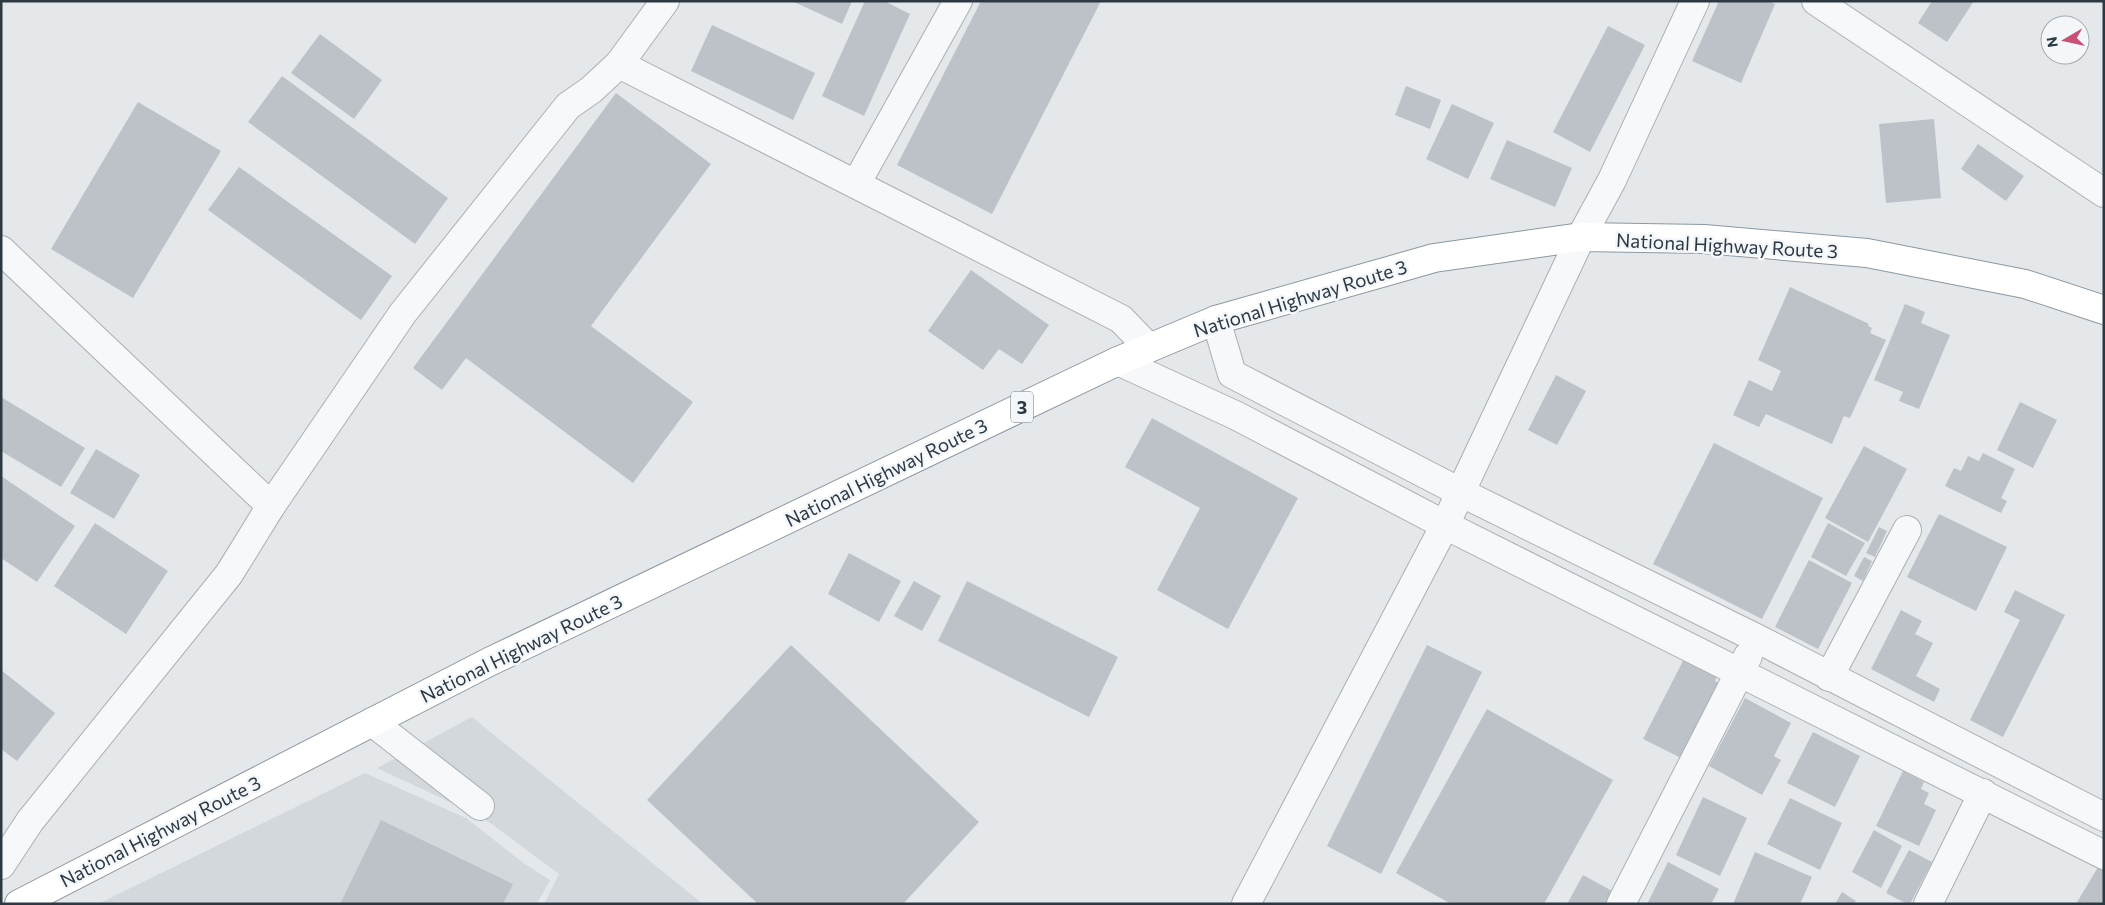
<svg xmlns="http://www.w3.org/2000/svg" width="2105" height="905" viewBox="0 0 2105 905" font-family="Commissioner,sans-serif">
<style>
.built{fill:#d3d8dd}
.building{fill:#bcc2c8}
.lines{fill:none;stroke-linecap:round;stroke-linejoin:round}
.minor-casing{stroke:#a9b0b5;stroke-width:30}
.highway-casing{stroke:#8c98a1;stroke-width:30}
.minor{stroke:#f7f8fa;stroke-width:28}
.highway{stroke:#fff;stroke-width:28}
.labels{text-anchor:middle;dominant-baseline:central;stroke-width:5;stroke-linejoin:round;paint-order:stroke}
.shield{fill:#f4f7f9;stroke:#68727a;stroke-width:1}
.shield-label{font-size:18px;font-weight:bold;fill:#2c3943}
.street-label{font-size:19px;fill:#2c3943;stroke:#f4f7f9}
</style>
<rect width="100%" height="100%" fill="#e4e8eb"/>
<!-- built -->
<g class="built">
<polygon points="472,717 703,904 544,904 559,874 482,817 377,768"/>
<polygon points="365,773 466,818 522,862 550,880 537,904 98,904"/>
</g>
<!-- building -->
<g class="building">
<polygon points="792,1 852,1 842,24"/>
<polygon points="865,1 884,1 910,14 864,116 822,96"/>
<polygon points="981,1 1101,1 992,214 897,165"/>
<polygon points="1719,1 1768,1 1775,4 1741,83 1692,61"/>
<polygon points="1932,1 1974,1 1947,42 1918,23"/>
<polygon points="712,25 815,73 793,120 691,71"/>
<polygon points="1608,26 1645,45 1590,152 1553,132"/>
<polygon points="320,34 382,80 354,119 291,73"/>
<polygon points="282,76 448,198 415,244 248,122"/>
<polygon points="1406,86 1441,100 1430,129 1395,115"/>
<polygon points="616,93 711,164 591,326 693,402 633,483 466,358 442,390 413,368"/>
<polygon points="138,102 221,151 133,298 51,249"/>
<polygon points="1452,104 1494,123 1468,179 1426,159"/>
<polygon points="1934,119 1941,198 1886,203 1879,124"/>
<polygon points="1507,140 1572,168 1555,207 1490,179"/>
<polygon points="1978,144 2024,176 2006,201 1961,169"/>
<polygon points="239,167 392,276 361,320 208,210"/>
<polygon points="971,270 1049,325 1022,364 999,349 983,370 928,331"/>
<polygon points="1790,287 1869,324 1868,326 1872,328 1870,333 1886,340 1850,418 1844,416 1832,444 1766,414 1759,427 1733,415 1749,380 1772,391 1781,371 1758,360"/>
<polygon points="1905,304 1925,312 1921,323 1950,335 1919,409 1899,401 1903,392 1874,380"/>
<polygon points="1556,375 1586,391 1557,445 1528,430"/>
<polygon points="1,397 85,448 61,487 1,451"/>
<polygon points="2020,402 2057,420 2033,468 1997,450"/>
<polygon points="1152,418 1298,498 1228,629 1157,590 1200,508 1125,467"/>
<polygon points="1714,443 1823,498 1762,619 1653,564"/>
<polygon points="1864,446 1907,469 1868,542 1825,518"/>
<polygon points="96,449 140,475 114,519 70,493"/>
<polygon points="1983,453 2015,469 2001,498 2007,501 2001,513 1945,486 1954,468 1961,471 1968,456 1979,461"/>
<polygon points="1,476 75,526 37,582 1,558"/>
<polygon points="1939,514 2007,547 1976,611 1907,577"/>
<polygon points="95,523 168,571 126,634 54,586"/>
<polygon points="1828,523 1865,543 1846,576 1811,557"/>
<polygon points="1879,527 1887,531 1875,557 1866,553"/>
<polygon points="849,553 901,581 879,622 828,594"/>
<polygon points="1864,557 1872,561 1863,581 1854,576"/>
<polygon points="1809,560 1852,583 1818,649 1775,627"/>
<polygon points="914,581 941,596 922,631 894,616"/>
<polygon points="967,581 1118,657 1089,717 938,641"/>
<polygon points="2015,590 2065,615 2003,737 1970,720 2020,620 2004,612"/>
<polygon points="1901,610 1922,621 1915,634 1933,643 1916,676 1940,689 1934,702 1871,669"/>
<polygon points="791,645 979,822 903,904 758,904 647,800"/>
<polygon points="1427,645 1482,672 1381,874 1327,846"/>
<polygon points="1687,653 1720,670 1715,681 1722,685 1683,759 1643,739"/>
<polygon points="1,670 55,713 17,761 1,749"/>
<polygon points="1745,698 1791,723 1774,756 1781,760 1762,795 1709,766"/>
<polygon points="1487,709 1613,780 1544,904 1451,904 1396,873"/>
<polygon points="1813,732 1860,756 1835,807 1787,783"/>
<polygon points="1903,771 1924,782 1921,789 1929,793 1924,804 1936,810 1919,846 1876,826"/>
<polygon points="1703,797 1747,818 1720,876 1676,855"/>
<polygon points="1790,798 1842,823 1820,870 1767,844"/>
<polygon points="381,820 513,884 503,904 340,904"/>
<polygon points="1874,830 1902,846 1881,888 1852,872"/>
<polygon points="1909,850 1932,862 1910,904 1907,904 1886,893"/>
<polygon points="1755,852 1812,877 1800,904 1733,904"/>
<polygon points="2104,857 2104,904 2076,904"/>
<polygon points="1668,862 1719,889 1711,904 1647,904"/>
<polygon points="1583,875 1614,892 1608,904 1567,904"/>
<polygon points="1842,892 1856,901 1854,904 1835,904"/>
</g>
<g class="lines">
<defs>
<g id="minor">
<polyline points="1816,1 2104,193"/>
<polyline points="619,64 1121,319 1149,348"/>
<polyline points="856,184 958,1"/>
<polyline points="1,250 271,506"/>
<polyline points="1216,320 1232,374 1460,492 1758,639 2104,817"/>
<polyline points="1118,361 1237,416 1445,525 2104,855"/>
<polyline points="1829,677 1907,530"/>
<polyline points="372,722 480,806"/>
<polyline points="1,865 30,821 229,574 271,506 403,313 568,106 591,90 619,64 665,1"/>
<polyline points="1246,904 1445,525 1581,237 1612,180 1695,1"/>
<polyline points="1621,904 1748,656"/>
<polyline points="1928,904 1983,793"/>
</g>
<polyline id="highway" points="19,904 489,662 1118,361 1216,320 1434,258 1581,237 1704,239 1867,253 2025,284 2104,310"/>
</defs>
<!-- minor casing -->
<use href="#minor" class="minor-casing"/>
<!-- highway casing -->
<use href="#highway" class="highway-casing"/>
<!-- minor -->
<use href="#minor" class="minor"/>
<!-- highway -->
<use href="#highway" class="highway"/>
</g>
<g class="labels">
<!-- shield labels -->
<rect class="shield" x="1011" y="391.5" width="22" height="31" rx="4"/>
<g class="shield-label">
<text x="1022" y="407">3</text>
</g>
<!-- street labels -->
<g class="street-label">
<text transform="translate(1727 245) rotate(3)">National Highway Route 3</text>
<text transform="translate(1300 298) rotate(-17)">National Highway Route 3</text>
<text transform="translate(886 472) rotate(-26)">National Highway Route 3</text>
<text transform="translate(521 648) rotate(-26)">National Highway Route 3</text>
<text transform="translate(160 831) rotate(-27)">National Highway Route 3</text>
</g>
</g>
<!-- border -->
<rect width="2105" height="905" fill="none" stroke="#2c3943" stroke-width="5"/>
<!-- north arrow -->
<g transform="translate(2065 40) rotate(261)"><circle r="24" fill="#f4f7f9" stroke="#a4abb0"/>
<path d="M0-4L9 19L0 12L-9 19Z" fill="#c85177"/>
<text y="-8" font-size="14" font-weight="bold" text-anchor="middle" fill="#2c3943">N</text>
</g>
</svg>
